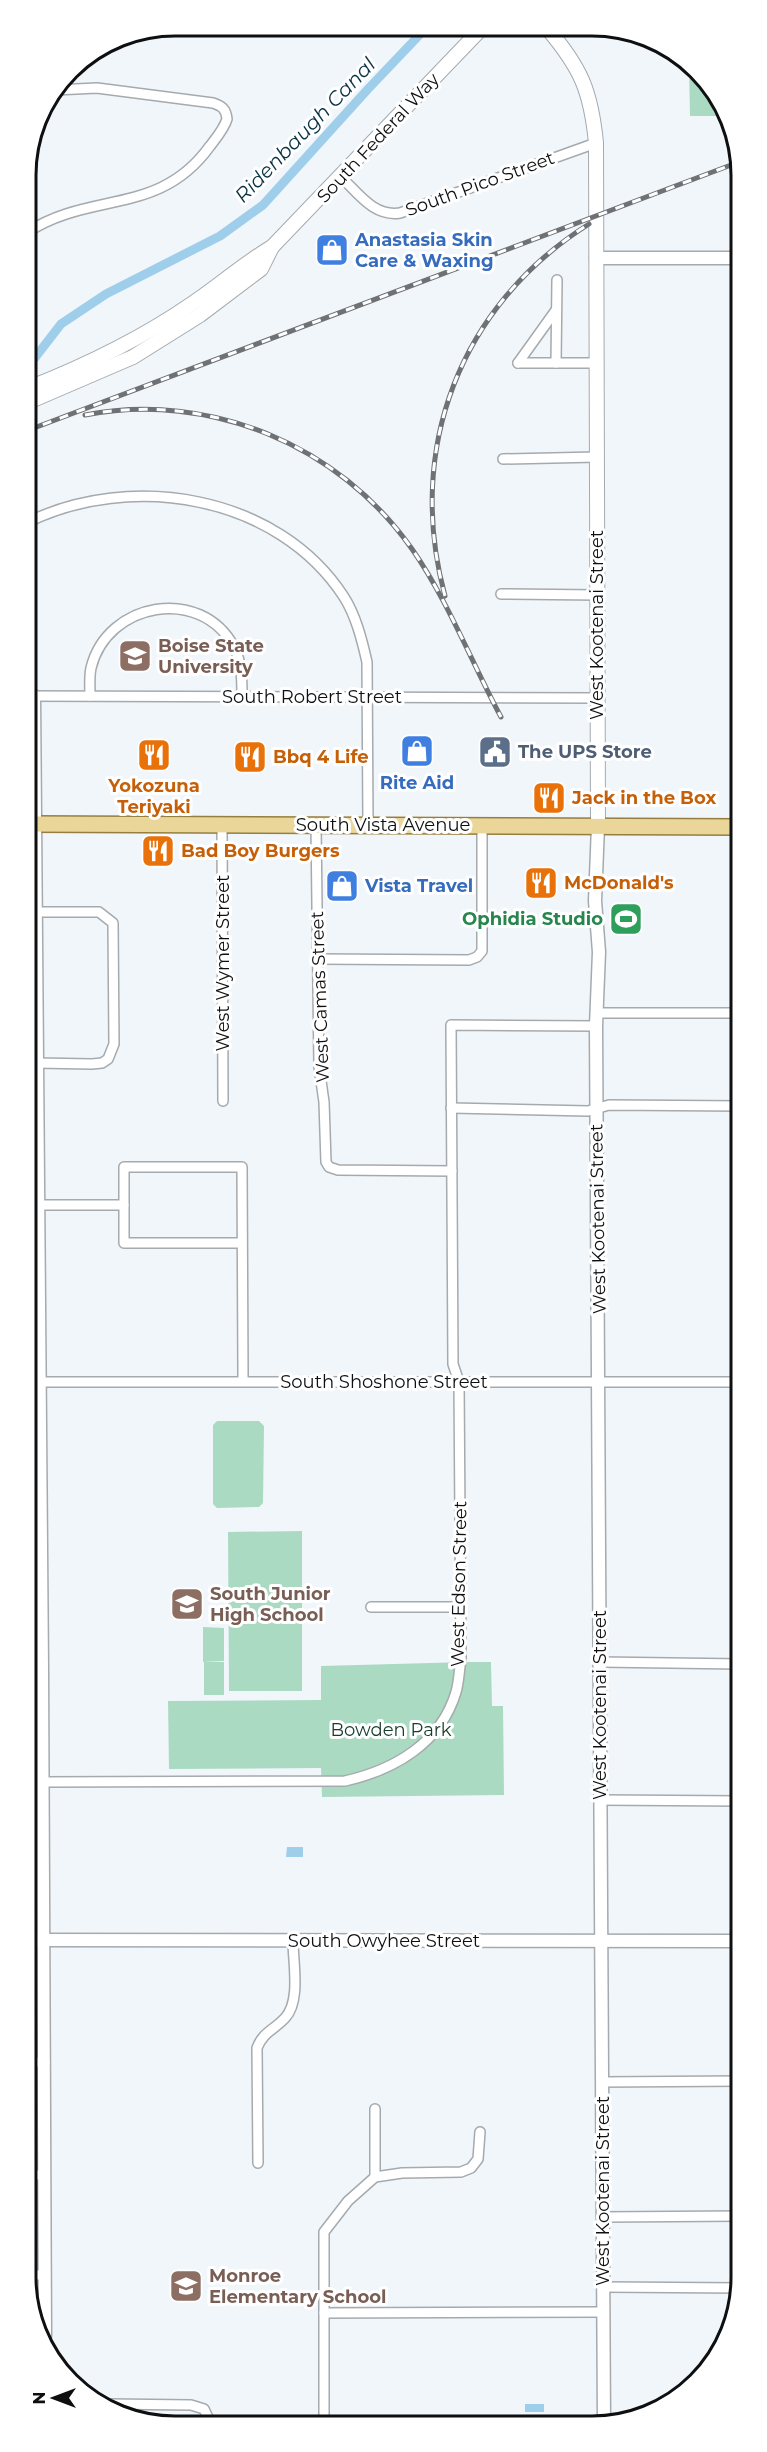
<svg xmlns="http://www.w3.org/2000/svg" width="767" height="2452" viewBox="0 0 767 2452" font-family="Montserrat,sans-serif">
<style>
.green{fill:#abdac2}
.water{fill:#9fceeb}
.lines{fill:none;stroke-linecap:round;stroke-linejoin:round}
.canal{stroke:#9fceeb;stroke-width:9}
.minor-casing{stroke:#a5aaae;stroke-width:12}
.tertiary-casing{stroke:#a5aaae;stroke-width:15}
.secondary-casing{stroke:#a5aaae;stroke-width:16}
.primary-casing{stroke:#957e3e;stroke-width:18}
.minor{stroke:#fff;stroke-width:9}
.tertiary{stroke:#fff;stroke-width:12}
.secondary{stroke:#fff;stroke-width:14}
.primary{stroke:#ebd69a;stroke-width:15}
.rail-casing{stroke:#6f7275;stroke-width:5}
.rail{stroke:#fff;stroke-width:3;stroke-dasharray:9;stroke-linecap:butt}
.labels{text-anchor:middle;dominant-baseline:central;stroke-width:6;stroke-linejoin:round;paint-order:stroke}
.street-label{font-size:18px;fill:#0e0f11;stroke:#fff}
.shop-label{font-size:18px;font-weight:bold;fill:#366cbe;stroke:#fff;text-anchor:start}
.education-label{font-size:18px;font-weight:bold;fill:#785e54;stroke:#fff;text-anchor:start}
.service-label{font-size:18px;font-weight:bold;fill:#4e5e75;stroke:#fff;text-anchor:start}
.food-label{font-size:18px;font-weight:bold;fill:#c56008;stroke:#fff;text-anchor:start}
.leisure-label{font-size:18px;font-weight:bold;fill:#27864d;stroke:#fff;text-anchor:end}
.park-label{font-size:18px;fill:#143d2b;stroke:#fff}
.water-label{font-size:20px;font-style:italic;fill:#083145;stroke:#fff}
.rim{fill:none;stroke:#0e0f11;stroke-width:3}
</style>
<rect width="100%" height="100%" fill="#f1f6fb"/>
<!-- green -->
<g class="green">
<polygon points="689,65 698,70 723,116 690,116"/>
<polygon points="217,1421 259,1421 264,1426 263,1503 259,1507 217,1508 213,1504 213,1425"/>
<polygon points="302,1531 302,1691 229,1691 228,1532"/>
<polygon points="203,1627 224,1628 224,1661 203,1662"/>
<rect x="204" y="1662" width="20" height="33"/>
<polygon points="467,1662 491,1662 492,1706 503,1706 504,1795 322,1797 321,1768 169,1769 168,1701 321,1700 321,1666"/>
</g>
<!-- water -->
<g class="water">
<polygon points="287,1847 303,1847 303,1857 286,1857"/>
<rect x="525" y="2404" width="19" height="8"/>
</g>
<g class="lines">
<!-- canal -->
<polyline class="canal" points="27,368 61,324 106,294 220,236 263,205 368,89 427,27"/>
<defs>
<g id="minor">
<path d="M341,177C359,194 374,217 400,213L596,143"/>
<path d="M26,233C91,190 159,217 210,146C217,137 224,129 227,119C226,109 222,106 213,103L97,88L55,90"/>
<polyline points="518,363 597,363"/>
<polyline points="518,363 556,310"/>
<polyline points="556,363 557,280"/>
<polyline points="503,459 597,457"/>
<path d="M26,523C131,471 278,495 344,597C356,616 362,640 367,662L368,825"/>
<polyline points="501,594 597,595"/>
<polyline points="26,696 597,698"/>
<path d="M90,696C90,687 89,677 91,668C107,602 201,585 234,647C242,663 242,679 242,697"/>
<polyline points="222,825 223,1101"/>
<polyline points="316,825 319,1067 324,1102 326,1162 329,1167 338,1170 452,1171"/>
<polyline points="317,959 469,960 477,957 482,951 482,826"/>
<polyline points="597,1013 740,1013"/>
<polyline points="737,1013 740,1558"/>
<polyline points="36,1063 92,1064 102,1063 108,1059 114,1044 113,923 99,912 37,912"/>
<polyline points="451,1108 588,1111 609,1105 740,1106"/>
<polyline points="38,1205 124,1205"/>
<polyline points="242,1243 124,1243 124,1167 242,1167 243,1373 243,1381"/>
<polyline points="27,1382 740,1382"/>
<polyline points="27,1522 41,1522"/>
<polyline points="27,1595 42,1595"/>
<polyline points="371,1607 461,1607"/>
<polyline points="600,1662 740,1664"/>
<path d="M43,1782L345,1781C394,1770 441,1743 456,1692C459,1682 459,1671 461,1660L459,1382L453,1364L451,1025L596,1026"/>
<polyline points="600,1800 741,1801"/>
<polyline points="28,2062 45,2062"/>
<polyline points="602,2082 741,2081"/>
<polyline points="375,2109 375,2177"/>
<path d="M258,2163L257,2048C263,2032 274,2030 285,2018C301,2001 293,1963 293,1941"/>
<polyline points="28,2175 45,2175"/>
<polyline points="603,2217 741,2216"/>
<polyline points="28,2275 45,2275"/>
<polyline points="603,2287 741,2288"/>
<polyline points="324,2313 604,2312"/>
<polyline points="109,2404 191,2405 204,2409 211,2424"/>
<polyline points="324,2424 324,2232 348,2201 375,2177 402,2173 461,2172 471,2168 478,2159 480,2132"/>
</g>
<g id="tertiary">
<polyline points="596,258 739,258"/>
<polyline points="34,696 42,1669 45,2336"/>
<polyline points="598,826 595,901 599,952 596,1026 604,2424"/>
<polyline points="28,1940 741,1941"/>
</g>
<g id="secondary">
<path d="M547,28C581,68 591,91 596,143L598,826"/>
<path d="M26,389C85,366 141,339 193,303C220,285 243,264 272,247L482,28"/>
<polyline points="26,403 133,357 200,315 261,269 272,247"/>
</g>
<polyline id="primary" points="27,824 739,827"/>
</defs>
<!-- minor casing -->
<use href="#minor" class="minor-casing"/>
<!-- tertiary casing -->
<use href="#tertiary" class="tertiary-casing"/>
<!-- secondary casing -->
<use href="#secondary" class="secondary-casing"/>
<!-- primary casing -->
<use href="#primary" class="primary-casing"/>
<!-- minor -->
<use href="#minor" class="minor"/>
<!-- tertiary -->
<use href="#tertiary" class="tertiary"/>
<!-- secondary -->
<use href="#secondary" class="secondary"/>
<!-- primary -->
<use href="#primary" class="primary"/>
<defs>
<g id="rail">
<path d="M85,415C210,391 339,445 412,549C447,599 472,663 501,717"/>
<polyline points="26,431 739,162"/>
<path d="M445,596C405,449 460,305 589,224"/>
</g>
</defs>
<!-- rail casing -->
<use href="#rail" class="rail-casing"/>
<!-- rail -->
<use href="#rail" class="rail"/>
</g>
<!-- icons -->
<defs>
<symbol id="shop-square" viewBox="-11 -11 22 22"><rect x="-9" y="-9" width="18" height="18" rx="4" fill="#3f7fe0" stroke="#fff"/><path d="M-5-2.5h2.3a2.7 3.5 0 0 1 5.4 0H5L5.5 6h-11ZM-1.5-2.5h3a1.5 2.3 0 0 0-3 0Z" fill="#fff"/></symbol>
<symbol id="university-square" viewBox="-11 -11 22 22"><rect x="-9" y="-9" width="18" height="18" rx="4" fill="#8d6e63" stroke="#fff"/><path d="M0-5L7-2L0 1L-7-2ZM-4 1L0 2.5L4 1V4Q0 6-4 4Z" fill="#fff"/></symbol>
<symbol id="civic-square" viewBox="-11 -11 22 22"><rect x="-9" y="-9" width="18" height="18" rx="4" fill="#5c6f8a" stroke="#fff"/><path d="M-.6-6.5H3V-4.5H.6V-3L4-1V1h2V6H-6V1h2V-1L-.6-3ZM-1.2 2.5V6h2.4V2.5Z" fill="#fff"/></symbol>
<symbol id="restaurant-square" viewBox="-11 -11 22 22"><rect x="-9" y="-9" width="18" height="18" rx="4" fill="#e8710a" stroke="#fff"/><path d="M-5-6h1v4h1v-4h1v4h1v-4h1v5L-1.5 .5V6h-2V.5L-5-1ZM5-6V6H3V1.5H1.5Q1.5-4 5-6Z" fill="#fff"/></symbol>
<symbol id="stadium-square" viewBox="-11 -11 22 22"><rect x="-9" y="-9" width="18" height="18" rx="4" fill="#2e9e5b" stroke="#fff"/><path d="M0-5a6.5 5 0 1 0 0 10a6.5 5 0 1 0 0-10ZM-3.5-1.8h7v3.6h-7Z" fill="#fff"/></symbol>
<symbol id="school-square" viewBox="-11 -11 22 22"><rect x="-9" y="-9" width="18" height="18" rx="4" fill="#8d6e63" stroke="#fff"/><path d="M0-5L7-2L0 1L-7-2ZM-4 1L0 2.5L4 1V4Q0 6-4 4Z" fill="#fff"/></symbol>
</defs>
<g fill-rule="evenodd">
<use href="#shop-square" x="313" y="231" width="38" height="38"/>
<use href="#university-square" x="116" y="637" width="38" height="38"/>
<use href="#shop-square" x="398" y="732" width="38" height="38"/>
<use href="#civic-square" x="476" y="733" width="38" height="38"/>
<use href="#restaurant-square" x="135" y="736" width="38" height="38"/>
<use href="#restaurant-square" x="231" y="738" width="38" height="38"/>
<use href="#restaurant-square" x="530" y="779" width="38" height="38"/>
<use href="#restaurant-square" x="139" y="832" width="38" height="38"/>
<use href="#restaurant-square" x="522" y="864" width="38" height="38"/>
<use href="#shop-square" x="323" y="867" width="38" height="38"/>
<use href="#stadium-square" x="607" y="900" width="38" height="38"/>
<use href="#school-square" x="168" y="1585" width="38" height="38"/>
<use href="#school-square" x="167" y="2267" width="38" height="38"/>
</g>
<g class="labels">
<!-- street labels -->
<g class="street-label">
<text transform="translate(378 138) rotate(-47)">South Federal Way</text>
<text transform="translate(480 184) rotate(-20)">South Pico Street</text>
<text transform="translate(597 625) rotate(-90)">West Kootenai Street</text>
<text x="312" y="697">South Robert Street</text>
<text x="383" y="825">South Vista Avenue</text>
<text transform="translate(223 963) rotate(-90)">West Wymer Street</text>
<text transform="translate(320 997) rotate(-92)">West Camas Street</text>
<text transform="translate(598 1219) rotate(-91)">West Kootenai Street</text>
<text x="384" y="1382">South Shoshone Street</text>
<text transform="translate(459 1584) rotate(-89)">West Edson Street</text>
<text transform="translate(600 1705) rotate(-90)">West Kootenai Street</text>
<text x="384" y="1941">South Owyhee Street</text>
<text transform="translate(603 2191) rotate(-90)">West Kootenai Street</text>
</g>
<!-- shop labels -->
<g class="shop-label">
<text x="355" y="240">Anastasia Skin<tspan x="355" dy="21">Care &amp; Waxing</tspan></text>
<text x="417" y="783" text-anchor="middle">Rite Aid</text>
<text x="365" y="886">Vista Travel</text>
</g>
<!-- education labels -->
<g class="education-label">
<text x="158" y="646">Boise State<tspan x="158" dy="21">University</tspan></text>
<text x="210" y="1594">South Junior<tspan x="210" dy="21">High School</tspan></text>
<text x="209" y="2276">Monroe<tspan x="209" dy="21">Elementary School</tspan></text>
</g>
<!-- service labels -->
<g class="service-label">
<text x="518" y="752">The UPS Store</text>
</g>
<!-- food labels -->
<g class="food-label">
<text x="273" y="757">Bbq 4 Life</text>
<text x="154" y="786" text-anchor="middle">Yokozuna<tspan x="154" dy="21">Teriyaki</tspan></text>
<text x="572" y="798">Jack in the Box</text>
<text x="181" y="851">Bad Boy Burgers</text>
<text x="564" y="883">McDonald's</text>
</g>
<!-- leisure labels -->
<g class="leisure-label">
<text x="603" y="919">Ophidia Studio</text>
</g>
<!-- park labels -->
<g class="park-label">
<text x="391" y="1730">Bowden Park</text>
</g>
<!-- water labels -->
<g class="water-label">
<text transform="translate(305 130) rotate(-46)">Ridenbaugh Canal</text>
</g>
</g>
<!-- crop -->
<path d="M0 0H767V2452H0ZM175 36H592A139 139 0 0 1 731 175V2277A139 139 0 0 1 592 2416H175A139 139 0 0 1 36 2277V175A139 139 0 0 1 175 36Z" fill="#fff" fill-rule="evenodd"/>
<path class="rim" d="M175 36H592A139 139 0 0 1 731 175V2277A139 139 0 0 1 592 2416H175A139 139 0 0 1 36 2277V175A139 139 0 0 1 175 36Z"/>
<!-- north arrow -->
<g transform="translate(54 2398) rotate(270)" stroke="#ffffff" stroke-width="4.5" paint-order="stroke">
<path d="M0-4.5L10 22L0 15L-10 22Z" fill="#0e0f11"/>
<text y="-9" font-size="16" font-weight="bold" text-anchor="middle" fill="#0e0f11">N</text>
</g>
</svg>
